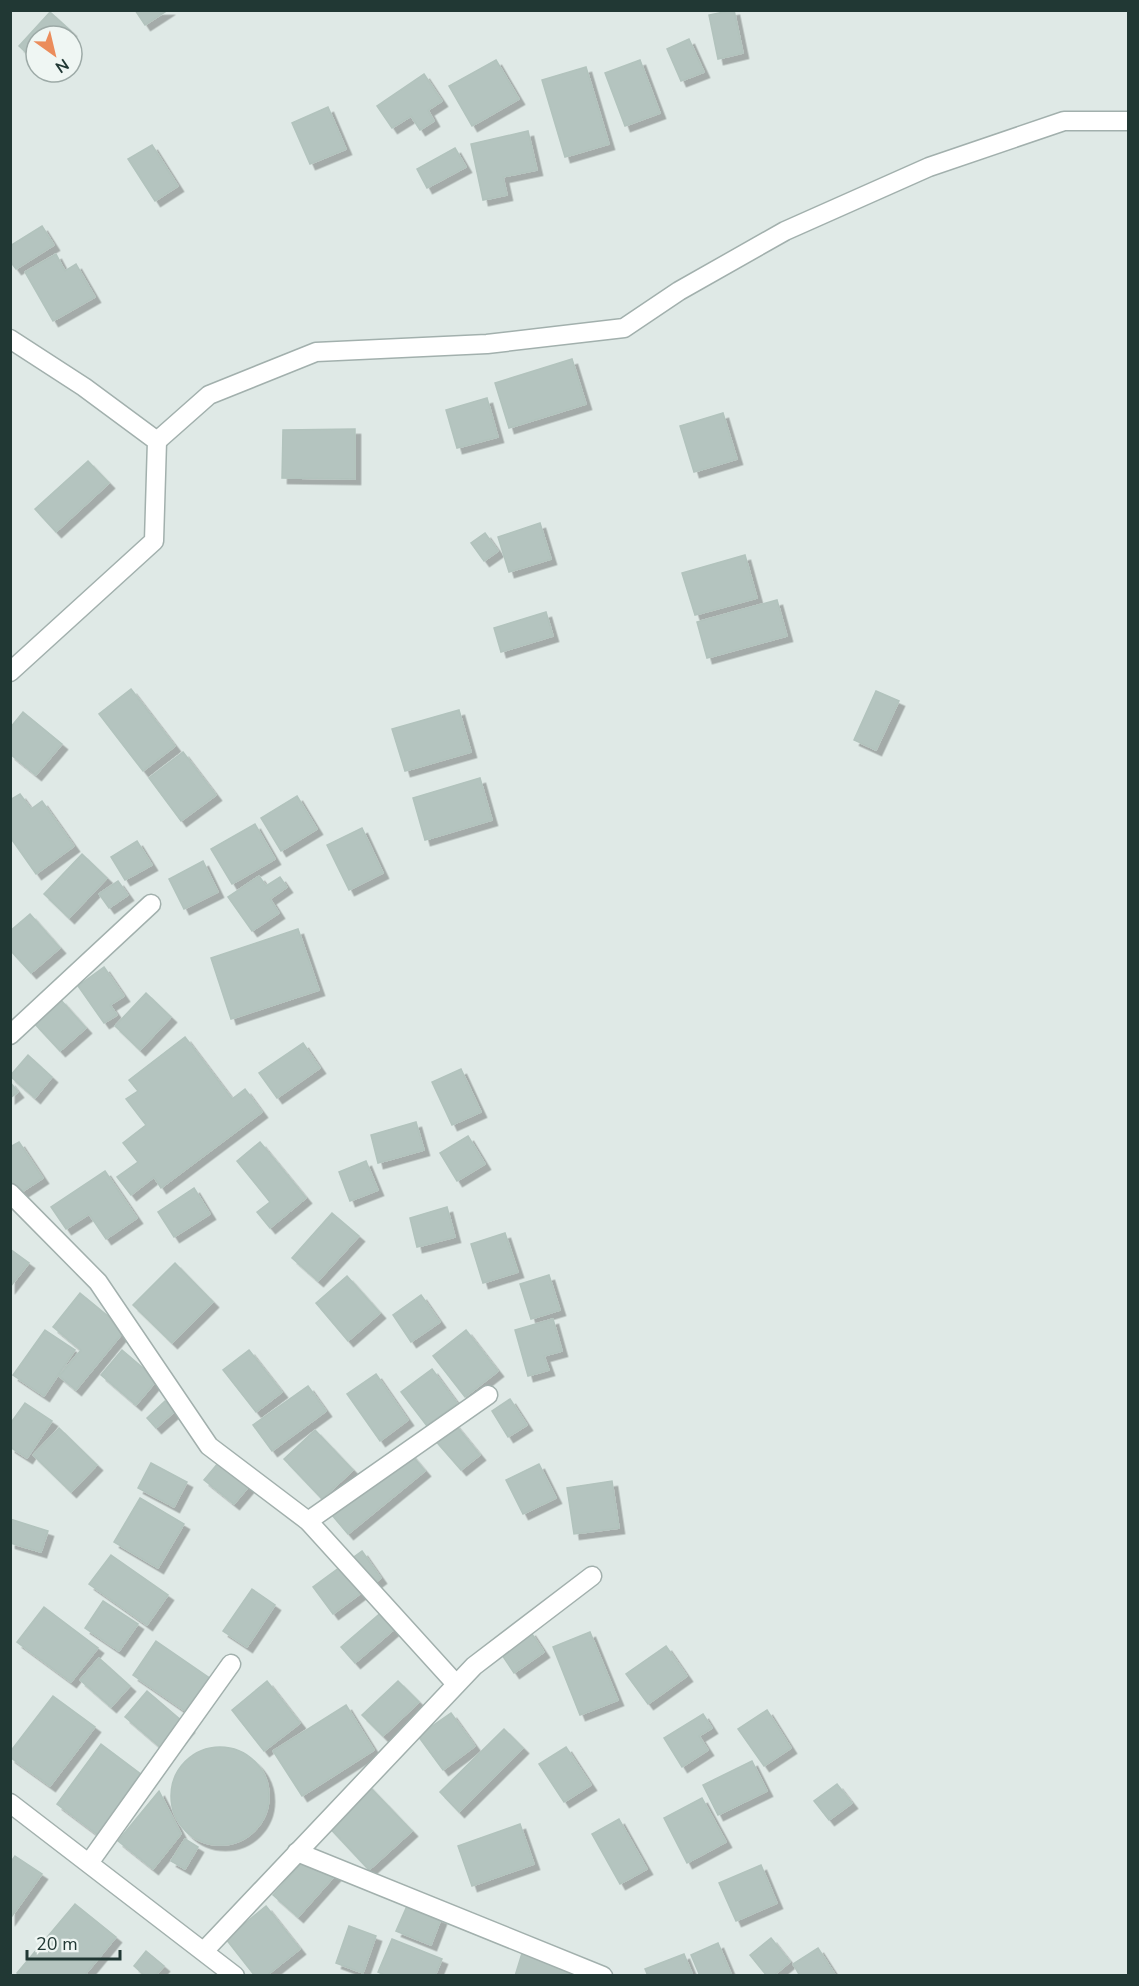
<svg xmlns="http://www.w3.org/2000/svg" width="1139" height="1986" viewBox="0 0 1139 1986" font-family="'Nunito Sans',sans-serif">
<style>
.building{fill:#b4c4bf;stroke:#b2c3bd;stroke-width:1.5;filter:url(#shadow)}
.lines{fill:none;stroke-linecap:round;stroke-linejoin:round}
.minor-casing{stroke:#a2b0ad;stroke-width:21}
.minor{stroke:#fff;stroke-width:18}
</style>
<defs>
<filter id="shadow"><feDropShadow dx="5.5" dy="5.5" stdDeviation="0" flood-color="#0004"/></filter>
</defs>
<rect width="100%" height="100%" fill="#dfe9e6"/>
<!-- building -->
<g class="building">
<polygon points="135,10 168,10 145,25"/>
<polygon points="734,10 743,53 718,59 709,15"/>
<polygon points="50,12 71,31 67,36 36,36 36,62 19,46"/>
<polygon points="689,39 704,72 681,81 667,49"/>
<polygon points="496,60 519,99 472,126 449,86"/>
<polygon points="640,60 660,113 625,126 605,73"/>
<polygon points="586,67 609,144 565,157 542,80"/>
<polygon points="424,74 442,101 428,110 434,121 420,130 411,116 392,128 377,106"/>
<polygon points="328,107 346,149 310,164 292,123"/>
<polygon points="528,131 537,170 503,177 507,195 483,200 471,144"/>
<polygon points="152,145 178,186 155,201 128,159"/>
<polygon points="455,148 466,167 427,188 417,169"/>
<polygon points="42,226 54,245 16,269 10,261 10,246"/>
<polygon points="56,254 65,271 76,264 95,297 53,321 25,272"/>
<polygon points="572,359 586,404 509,428 495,383"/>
<polygon points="487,398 498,437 457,448 446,410"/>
<polygon points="723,413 737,459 694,472 680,426"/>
<polygon points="355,429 355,479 282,478 283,430"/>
<polygon points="88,461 109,483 56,532 35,509"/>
<polygon points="540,523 551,559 509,572 498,537"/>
<polygon points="485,533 498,551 484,561 471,543"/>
<polygon points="745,555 757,598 695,615 682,573"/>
<polygon points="777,600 787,636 707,658 697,622"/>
<polygon points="546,612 553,636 501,652 494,628"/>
<polygon points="131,689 175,746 143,771 99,714"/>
<polygon points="876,691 899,701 876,750 854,740"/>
<polygon points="459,710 471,752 405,771 392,729"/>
<polygon points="23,712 62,744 36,775 10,754 10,728"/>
<polygon points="183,752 216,795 181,821 149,778"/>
<polygon points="480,778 492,820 425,840 413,798"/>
<polygon points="20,794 31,809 42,801 74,846 36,874 10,837 10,800"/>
<polygon points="297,796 317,829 281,851 261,818"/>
<polygon points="255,824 275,859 232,884 211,849"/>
<polygon points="362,828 383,873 349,890 327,845"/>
<polygon points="137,841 152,865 125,880 111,857"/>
<polygon points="82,854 107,878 69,918 44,894"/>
<polygon points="203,861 218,892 184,909 169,879"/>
<polygon points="259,876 266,886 280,877 287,887 270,899 279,913 252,931 228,897"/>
<polygon points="118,881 128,895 109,908 99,894"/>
<polygon points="30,914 60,948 31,973 10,950 10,931"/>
<polygon points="298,929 319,990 231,1019 211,958"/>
<polygon points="104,967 124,996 110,1005 117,1015 104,1023 78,986"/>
<polygon points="146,993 171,1017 140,1050 115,1026"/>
<polygon points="60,999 86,1028 60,1051 34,1023"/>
<polygon points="185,1037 232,1099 245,1089 262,1112 161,1188 154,1177 131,1195 117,1177 138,1162 123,1143 146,1125 126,1099 138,1091 129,1080"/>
<polygon points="303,1043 320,1068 277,1098 259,1073"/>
<polygon points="28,1055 52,1077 35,1098 10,1076"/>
<polygon points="461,1069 481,1112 452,1125 432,1082"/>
<polygon points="10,1082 18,1092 10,1098"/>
<polygon points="416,1122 424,1150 378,1163 371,1135"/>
<polygon points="468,1136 485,1164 457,1181 440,1153"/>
<polygon points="19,1142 43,1178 17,1195 10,1186 10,1147"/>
<polygon points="260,1142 306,1198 270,1228 257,1212 270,1202 237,1161"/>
<polygon points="366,1161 378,1190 350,1201 339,1172"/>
<polygon points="105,1171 137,1218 106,1239 89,1214 66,1229 51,1207"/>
<polygon points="194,1188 210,1214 174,1237 158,1212"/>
<polygon points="447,1207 455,1237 417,1247 410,1218"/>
<polygon points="332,1213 359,1236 318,1281 292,1258"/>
<polygon points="505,1233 518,1272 483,1283 471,1244"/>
<polygon points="10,1249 29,1263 10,1287"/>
<polygon points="175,1263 213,1302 172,1343 133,1305"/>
<polygon points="549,1275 560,1310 531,1319 520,1284"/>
<polygon points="347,1276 380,1313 348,1341 316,1303"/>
<polygon points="80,1293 125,1330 76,1390 59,1376 81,1350 53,1327"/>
<polygon points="421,1295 440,1322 411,1342 393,1315"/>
<polygon points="553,1319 562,1351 544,1356 549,1370 528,1376 515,1330"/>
<polygon points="45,1330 75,1350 44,1396 13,1375"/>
<polygon points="466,1330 498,1371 465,1397 433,1356"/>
<polygon points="122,1350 157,1380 136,1405 101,1375"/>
<polygon points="249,1350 282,1392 256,1412 223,1370"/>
<polygon points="432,1369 457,1403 427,1426 401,1392"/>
<polygon points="376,1374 408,1420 380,1441 347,1394"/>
<polygon points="308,1386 326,1411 272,1451 253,1425"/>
<polygon points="510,1399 527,1425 508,1437 492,1411"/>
<polygon points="165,1401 175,1411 156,1428 147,1418"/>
<polygon points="25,1403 52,1421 27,1458 10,1447 10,1424"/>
<polygon points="454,1423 480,1455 461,1470 434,1439"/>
<polygon points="59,1428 97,1465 71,1492 33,1455"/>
<polygon points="315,1430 353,1470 322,1499 284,1459"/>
<polygon points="409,1452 425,1471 348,1534 332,1515"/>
<polygon points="219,1462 249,1486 234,1504 204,1480"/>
<polygon points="151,1463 187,1482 174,1507 138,1488"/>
<polygon points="539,1464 556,1498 523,1514 506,1480"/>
<polygon points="612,1481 619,1528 574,1534 567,1488"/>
<polygon points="140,1498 184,1524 158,1568 114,1542"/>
<polygon points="10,1519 48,1531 41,1552 10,1543"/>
<polygon points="362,1551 381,1578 333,1614 313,1587"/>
<polygon points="111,1555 168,1595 147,1625 89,1584"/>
<polygon points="252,1589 275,1605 247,1647 223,1631"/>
<polygon points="103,1601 138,1624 119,1651 85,1628"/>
<polygon points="44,1607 98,1648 71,1682 17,1642"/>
<polygon points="384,1610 398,1626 355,1663 341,1647"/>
<polygon points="530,1631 544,1652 514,1673 500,1652"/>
<polygon points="590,1632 618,1700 580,1715 553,1647"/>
<polygon points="156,1641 211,1679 188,1713 133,1675"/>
<polygon points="666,1646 687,1676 648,1704 626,1674"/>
<polygon points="99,1658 130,1686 111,1707 80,1680"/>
<polygon points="267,1681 300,1723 264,1751 232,1710"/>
<polygon points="398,1681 419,1702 383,1736 362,1715"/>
<polygon points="147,1691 189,1727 167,1753 125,1717"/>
<polygon points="53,1696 95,1727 50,1786 10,1757 10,1752"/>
<polygon points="346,1705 374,1750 302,1796 273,1751"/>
<polygon points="767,1710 791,1748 764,1766 738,1729"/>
<polygon points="451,1713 475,1746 443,1770 418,1736"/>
<polygon points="703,1714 712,1728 699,1736 708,1750 682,1767 664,1738"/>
<polygon points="504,1729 523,1748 459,1812 440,1792"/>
<polygon points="101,1744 142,1775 98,1835 57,1804"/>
<circle cx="220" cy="1796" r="49"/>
<polygon points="566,1747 591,1785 564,1802 539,1764"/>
<polygon points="752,1761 767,1791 718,1815 703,1785"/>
<polygon points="367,1784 412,1831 369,1870 326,1824"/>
<polygon points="837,1784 852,1803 829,1820 814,1801"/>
<polygon points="159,1791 181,1834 153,1869 118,1841"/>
<polygon points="702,1798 726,1842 687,1863 664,1818"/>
<polygon points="619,1819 647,1869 620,1884 592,1834"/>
<polygon points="520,1824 534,1864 472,1886 458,1846"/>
<polygon points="185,1839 198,1847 185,1869 171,1861"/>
<polygon points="313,1850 338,1872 298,1917 273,1895"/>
<polygon points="15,1856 42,1874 10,1919 10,1863"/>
<polygon points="761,1865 777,1903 736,1921 719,1883"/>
<polygon points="75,1904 116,1937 84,1976 20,1976 17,1973"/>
<polygon points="266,1906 300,1949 266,1976 255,1976 226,1939"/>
<polygon points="407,1906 441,1919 431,1945 396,1931"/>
<polygon points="349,1926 376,1936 363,1973 336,1963"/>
<polygon points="771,1938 790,1962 773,1976 767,1976 750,1955"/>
<polygon points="392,1939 442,1959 435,1976 387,1976 378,1972"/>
<polygon points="718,1943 732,1976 700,1976 691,1955"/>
<polygon points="818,1948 836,1976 800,1976 793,1964"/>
<polygon points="523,1950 580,1976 515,1976"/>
<polygon points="146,1951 164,1966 155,1976 145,1976 134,1966"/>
<polygon points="684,1954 693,1976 648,1976 645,1969"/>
</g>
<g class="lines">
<defs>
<g id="minor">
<polyline points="10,339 84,387 157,441 154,541 10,672"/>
<polyline points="157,441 209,395 316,352 487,344 624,328 679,291 785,231 929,167 1064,121 1128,121"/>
<polyline points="10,1035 151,904"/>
<polyline points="10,1193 98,1282 209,1446 308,1521 456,1684"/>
<polyline points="308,1521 488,1395"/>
<polyline points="10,1803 235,1976"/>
<polyline points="297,1852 603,1976"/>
<polyline points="89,1863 231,1664"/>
<polyline points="204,1951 474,1666 592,1576"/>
</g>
</defs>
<!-- minor casing -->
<use href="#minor" class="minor-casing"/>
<!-- minor -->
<use href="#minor" class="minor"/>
</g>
<!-- border -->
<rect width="1139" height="1986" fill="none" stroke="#213834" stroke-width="24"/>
<!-- north arrow -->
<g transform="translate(54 54) rotate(146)"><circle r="28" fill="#eff6f3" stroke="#9daaa7" stroke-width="1.5"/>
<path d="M0-4.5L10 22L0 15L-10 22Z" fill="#eb8c5b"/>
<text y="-9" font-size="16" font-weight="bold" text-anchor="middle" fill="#213834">N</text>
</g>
<!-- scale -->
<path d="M27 1950v9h93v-9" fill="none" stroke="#213834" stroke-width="3"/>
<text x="36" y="1950" font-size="18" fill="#213834" stroke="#eff6f3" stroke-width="4.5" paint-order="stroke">20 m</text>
</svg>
